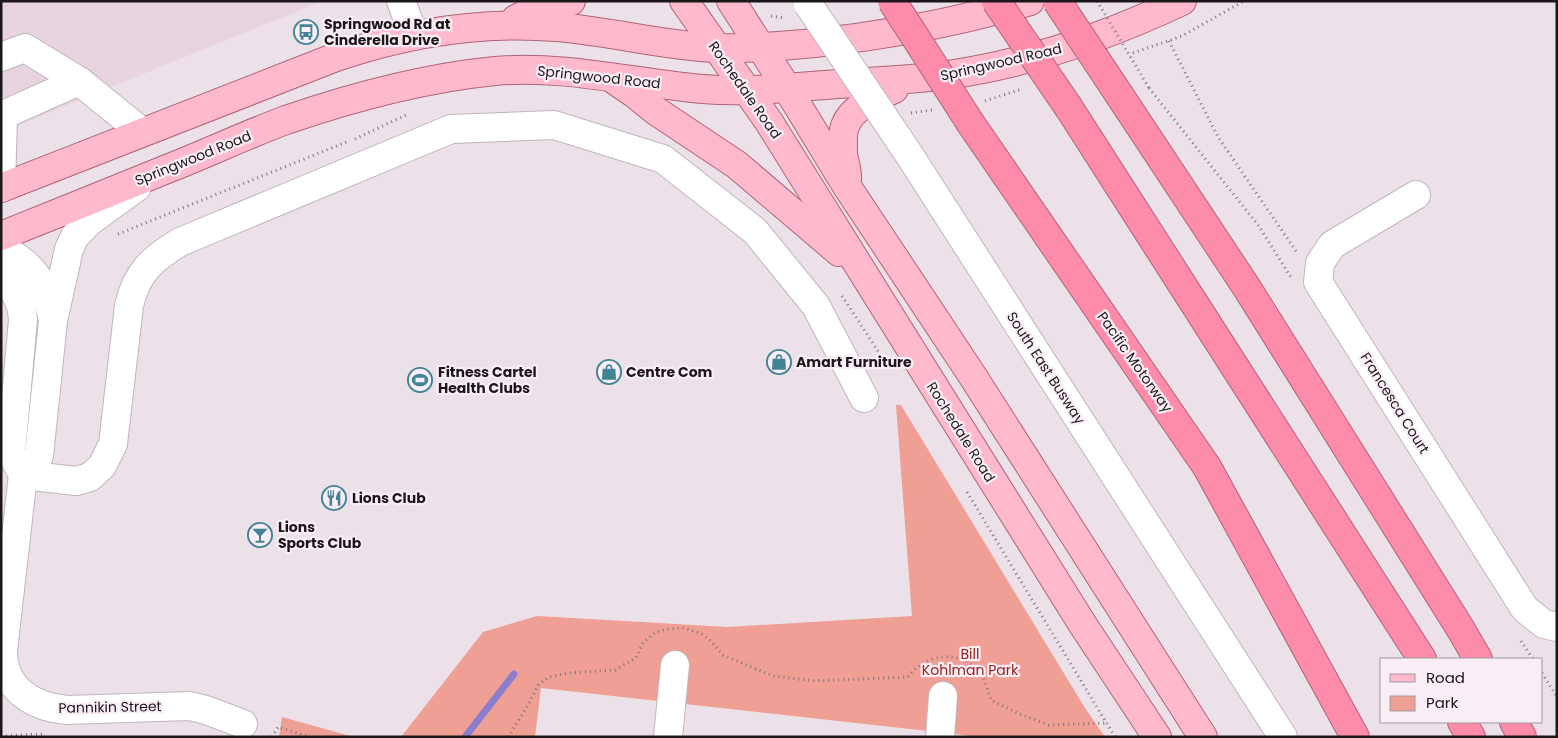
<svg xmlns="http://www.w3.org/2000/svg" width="1558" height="738" viewBox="0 0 1558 738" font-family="Poppins,sans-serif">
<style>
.built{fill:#e7d4e0}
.green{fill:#ef9f93}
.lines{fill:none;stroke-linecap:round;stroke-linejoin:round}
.stream{stroke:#8b7ecf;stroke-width:7}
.minor-casing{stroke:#c1b5bc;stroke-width:30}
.major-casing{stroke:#ae6377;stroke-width:30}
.highway-casing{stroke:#ae6377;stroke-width:30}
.path{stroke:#7f777d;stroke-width:3;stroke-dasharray:1 4;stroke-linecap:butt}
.minor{stroke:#fff;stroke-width:28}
.major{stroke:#febacc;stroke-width:28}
.highway{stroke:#fd8caa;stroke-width:28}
.minor-bridge-casing{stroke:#c1b5bc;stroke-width:30;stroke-linecap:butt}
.highway-bridge-casing{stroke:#ae6377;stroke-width:30;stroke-linecap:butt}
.path-bridge{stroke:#7f777d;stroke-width:3;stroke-dasharray:1 4;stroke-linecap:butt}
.minor-bridge{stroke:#fff;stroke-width:28}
.highway-bridge{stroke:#fd8caa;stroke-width:28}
.labels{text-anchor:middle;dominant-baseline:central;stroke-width:4.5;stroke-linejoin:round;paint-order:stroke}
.poi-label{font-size:14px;font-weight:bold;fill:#1a1619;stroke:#faeef6;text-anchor:start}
.street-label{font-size:14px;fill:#1a1619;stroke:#faeef6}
.park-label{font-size:14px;fill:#94231d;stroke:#faeef6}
</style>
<rect width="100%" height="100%" fill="#ede1e9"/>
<!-- built -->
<polygon class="built" points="1,1 322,1 1,132"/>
<!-- green -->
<g class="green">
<polygon points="896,405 901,405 1085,708 1105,737 981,737 541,688 535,737 401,737 483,632 537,616 728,627 912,616"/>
<polygon points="282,717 354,737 279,737"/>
</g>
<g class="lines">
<!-- stream -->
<polyline class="stream" points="465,737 514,674"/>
<defs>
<g id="minor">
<polyline points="401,1 414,36"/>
<polyline points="1,57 25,48 79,81 142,132"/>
<polyline points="3,115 79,81"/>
<polyline points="910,156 1283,737"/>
<polyline points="1,188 3,115"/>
<polyline points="1416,195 1332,245 1320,263 1318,282 1525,609 1544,624 1557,627"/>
<path d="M1,248C36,266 45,283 53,320"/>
<path d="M1,277C15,289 22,301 23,320L11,452L23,475L3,651C3,689 33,707 67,710L190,706L206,710L243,724"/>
<path d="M23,475L76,481L90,477L102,466L113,444L129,306C136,273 152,259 180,242L451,129L554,125L663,159L755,231L816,306L864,398"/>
<polyline points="23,475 39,456 53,321 69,249 75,236 89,222 137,187"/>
<polyline points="668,737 675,665"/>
<polyline points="940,737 943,696"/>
</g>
<g id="major">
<polyline points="684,1 769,122 1083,625 1157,737"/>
<polyline points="731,1 787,88 846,185 972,375 1203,737"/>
<polyline points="516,19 526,14 571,1"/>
<polyline points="613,79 635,94 656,111 737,165 839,252"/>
<path d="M847,180C848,171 844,162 843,153C843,145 842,134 845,126C852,107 876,97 894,89"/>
<path d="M1,188L336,57C407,33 482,21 556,27C610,31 663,46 717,48C750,49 783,46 815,43C889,35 959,22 1030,1"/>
<path d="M1,236C58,213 116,190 172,167C210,152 248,134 286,120C353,97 424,78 495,71C565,65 634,83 703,89C747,93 794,87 838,84C875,81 912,80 948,75C1030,63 1108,36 1182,1"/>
</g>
<g id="highway">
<polyline points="1120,96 1247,288 1460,628 1478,659"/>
<polyline points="1069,108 1422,659"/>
<polyline points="971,124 1207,467 1355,737"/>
<polyline points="1462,722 1471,737"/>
<polyline points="1514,722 1522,737"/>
</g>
</defs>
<!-- minor casing -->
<use href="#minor" class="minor-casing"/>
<!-- major casing -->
<use href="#major" class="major-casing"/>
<!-- highway casing -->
<use href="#highway" class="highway-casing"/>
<!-- path -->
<g class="path">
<polyline points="771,16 784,18"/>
<polyline points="1169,41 1218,137 1298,254"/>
<polyline points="1133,53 1182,36 1244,1"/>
<polyline points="1149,88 1258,225 1292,279"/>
<polyline points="985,101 1022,89"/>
<polyline points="911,113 932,110"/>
<polyline points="355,139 408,114"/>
<polyline points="118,234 349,141"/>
<polyline points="842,296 889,368"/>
<polyline points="967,492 1115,737"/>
<polyline points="1521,641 1533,659"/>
<polyline points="1542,673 1557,697"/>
<polyline points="1,736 44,734"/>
<polyline points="272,737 278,727 310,737"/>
<path d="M508,737L527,707L538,685L549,677L569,673L615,670L636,658L643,643L656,632L667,629L684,628L700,633L709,639L723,655L773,676L815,681L908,677C925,653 963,648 981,675C986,681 988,692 991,700L1017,713L1049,725L1106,723"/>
</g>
<!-- minor -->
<use href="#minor" class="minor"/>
<!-- major -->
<use href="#major" class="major"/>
<!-- highway -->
<use href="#highway" class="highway"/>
<defs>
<polyline id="minor-bridge" points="808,4 910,156"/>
<g id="highway-bridge">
<polyline points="892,1 971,124"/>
<polyline points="996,1 1069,108"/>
<polyline points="1057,1 1120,96"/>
</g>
</defs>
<!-- minor-bridge casing -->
<use href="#minor-bridge" class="minor-bridge-casing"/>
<!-- highway-bridge casing -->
<use href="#highway-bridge" class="highway-bridge-casing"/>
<!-- path-bridge -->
<polyline class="path-bridge" points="1097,1 1149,88"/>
<!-- minor-bridge -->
<use href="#minor-bridge" class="minor-bridge"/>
<!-- highway-bridge -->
<use href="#highway-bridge" class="highway-bridge"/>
</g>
<!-- icons -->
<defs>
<symbol id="bus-ring" viewBox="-11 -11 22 22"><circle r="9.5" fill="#faeef6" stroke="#418495" stroke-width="1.5"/><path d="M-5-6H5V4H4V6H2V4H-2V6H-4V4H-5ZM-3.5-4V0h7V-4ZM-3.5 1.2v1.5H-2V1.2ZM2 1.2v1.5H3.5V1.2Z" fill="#418495"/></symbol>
<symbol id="shop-ring" viewBox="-11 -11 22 22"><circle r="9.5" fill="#faeef6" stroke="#418495" stroke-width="1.5"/><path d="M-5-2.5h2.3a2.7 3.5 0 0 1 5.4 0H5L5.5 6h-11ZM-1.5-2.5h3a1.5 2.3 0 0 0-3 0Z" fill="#418495"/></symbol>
<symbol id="stadium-ring" viewBox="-11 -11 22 22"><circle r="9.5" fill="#faeef6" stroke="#418495" stroke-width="1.5"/><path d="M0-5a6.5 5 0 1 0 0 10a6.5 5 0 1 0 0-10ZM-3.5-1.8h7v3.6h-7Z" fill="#418495"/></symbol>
<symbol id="restaurant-ring" viewBox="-11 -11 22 22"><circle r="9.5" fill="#faeef6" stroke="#418495" stroke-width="1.5"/><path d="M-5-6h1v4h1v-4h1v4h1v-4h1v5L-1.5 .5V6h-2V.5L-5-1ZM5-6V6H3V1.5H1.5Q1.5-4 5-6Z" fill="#418495"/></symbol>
<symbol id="bar-ring" viewBox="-11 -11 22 22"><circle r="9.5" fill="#faeef6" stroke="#418495" stroke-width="1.5"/><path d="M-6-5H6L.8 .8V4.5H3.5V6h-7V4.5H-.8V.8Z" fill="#418495"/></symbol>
</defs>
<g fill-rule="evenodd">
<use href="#bus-ring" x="292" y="18" width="28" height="28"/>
<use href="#shop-ring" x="765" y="348" width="28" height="28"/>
<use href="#shop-ring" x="595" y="358" width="28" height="28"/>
<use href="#stadium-ring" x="406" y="366" width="28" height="28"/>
<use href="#restaurant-ring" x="320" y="484" width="28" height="28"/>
<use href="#bar-ring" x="246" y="521" width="28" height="28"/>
</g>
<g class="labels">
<!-- poi labels -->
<g class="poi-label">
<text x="324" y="24">Springwood Rd at<tspan x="324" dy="16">Cinderella Drive</tspan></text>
<text x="796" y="362">Amart Furniture</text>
<text x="438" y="372">Fitness Cartel<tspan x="438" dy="16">Health Clubs</tspan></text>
<text x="626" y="372">Centre Com</text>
<text x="352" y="498">Lions Club</text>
<text x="278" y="527">Lions<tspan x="278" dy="16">Sports Club</tspan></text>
</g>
<!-- street labels -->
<g class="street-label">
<text transform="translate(1001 62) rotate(-13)">Springwood Road</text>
<text transform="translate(599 77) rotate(6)">Springwood Road</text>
<text transform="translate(745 90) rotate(55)">Rochedale Road</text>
<text transform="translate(193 158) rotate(-22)">Springwood Road</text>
<text transform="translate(1135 362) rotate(55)">Pacific Motorway</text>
<text transform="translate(1046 368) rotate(57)">South East Busway</text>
<text transform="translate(1395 403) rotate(58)">Francesca Court</text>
<text transform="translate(961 432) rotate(58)">Rochedale Road</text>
<text transform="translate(110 707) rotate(-1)">Pannikin Street</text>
</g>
<!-- park labels -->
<g class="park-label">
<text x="970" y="654">Bill<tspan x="970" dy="16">Kohlman Park</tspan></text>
</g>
</g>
<!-- border -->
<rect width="1558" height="738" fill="none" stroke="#1a1619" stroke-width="5"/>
<!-- legend -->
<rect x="1380" y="658" width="162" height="65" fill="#faeef6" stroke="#a0989e"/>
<rect x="1390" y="674" width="25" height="8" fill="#febacc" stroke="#a0989e"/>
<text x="1426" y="683" font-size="15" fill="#1a1619">Road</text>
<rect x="1390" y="696" width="25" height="15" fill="#ef9f93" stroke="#a0989e"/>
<text x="1426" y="708" font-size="15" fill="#1a1619">Park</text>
</svg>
